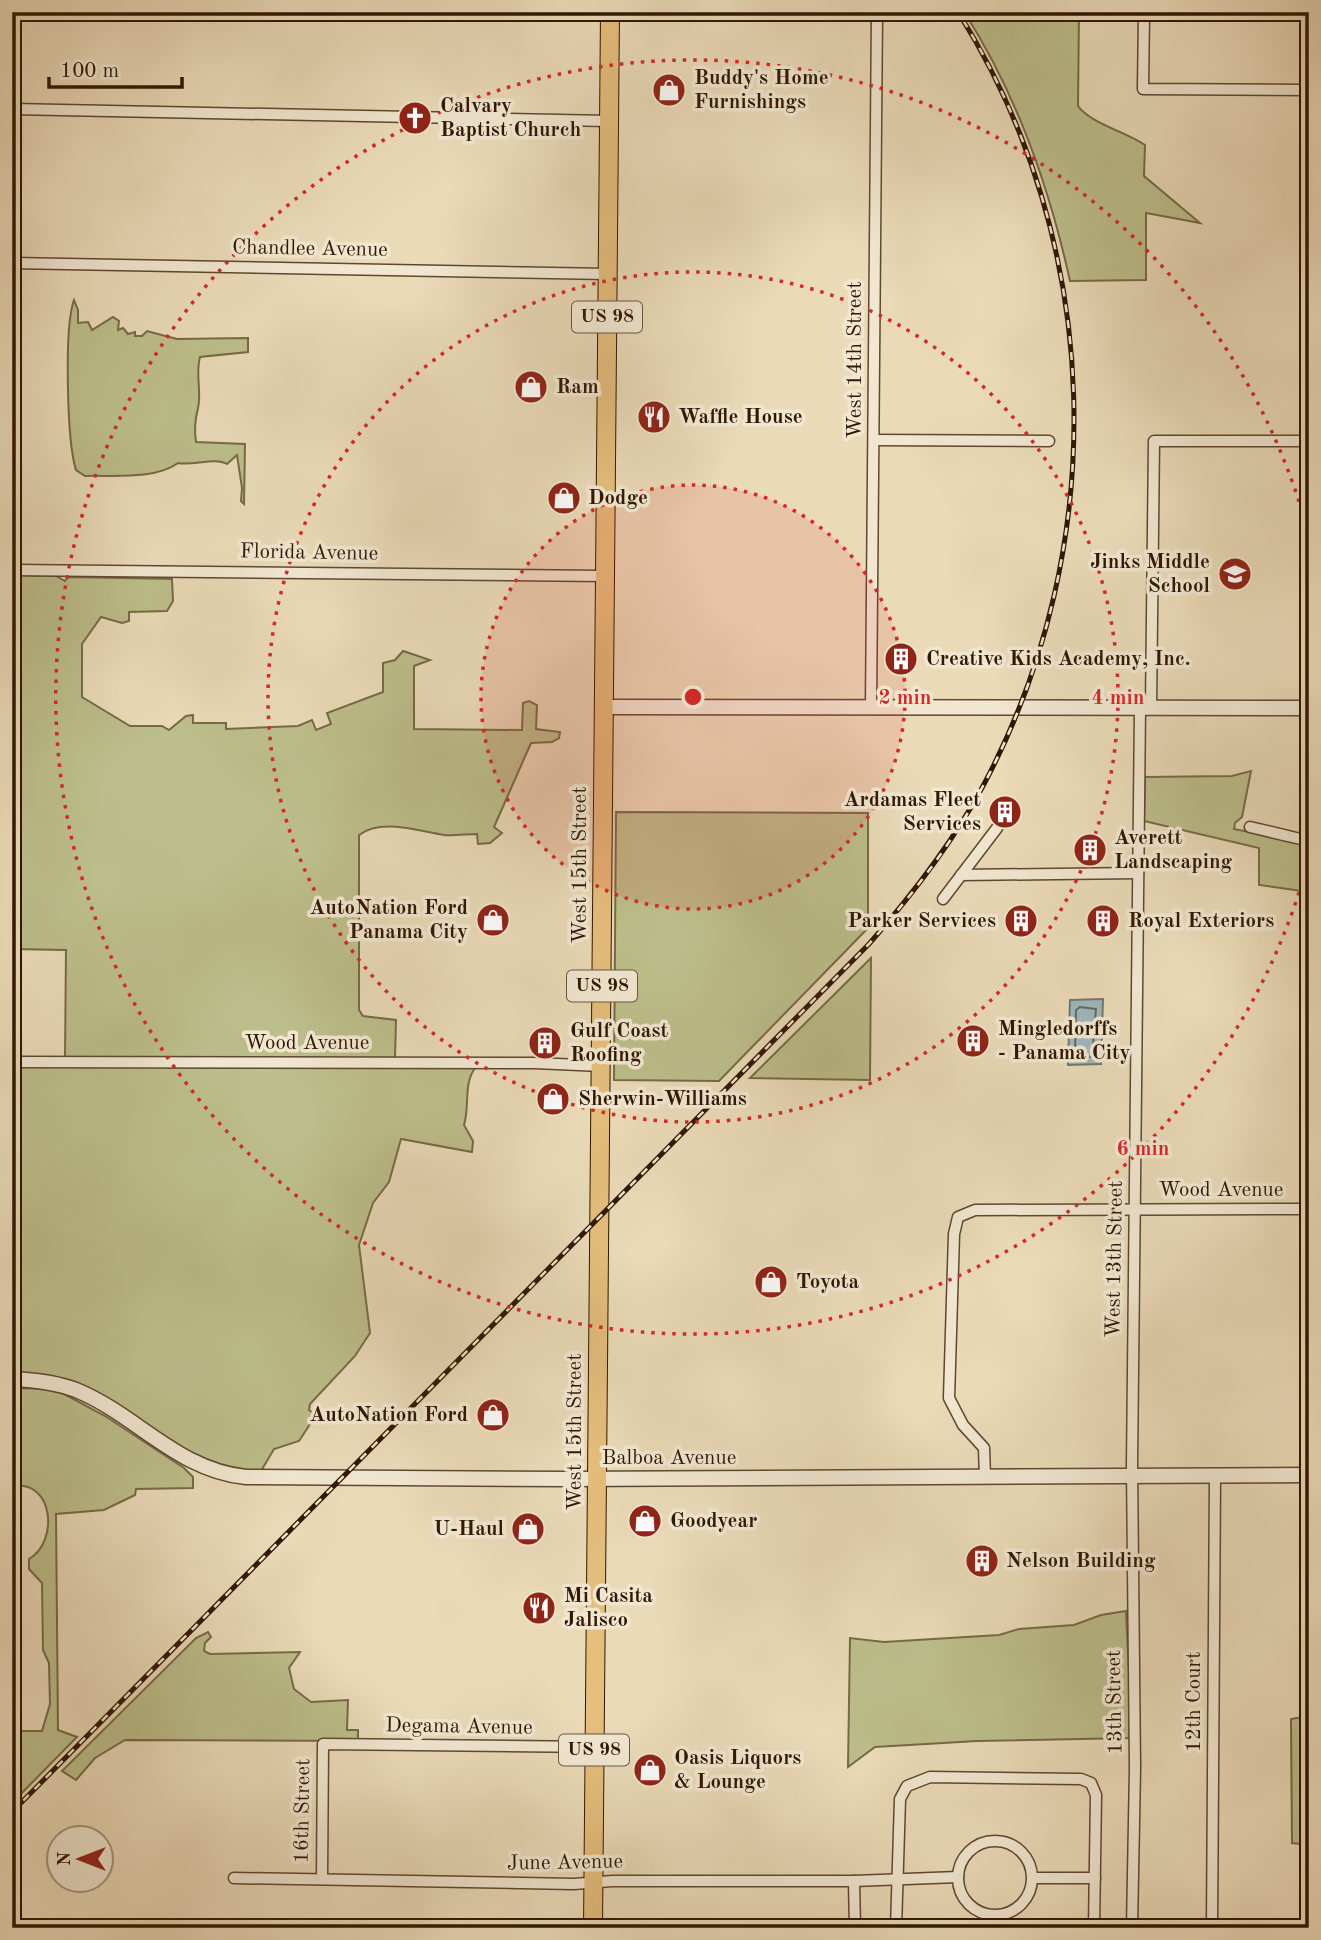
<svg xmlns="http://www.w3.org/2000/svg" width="1321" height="1940" viewBox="0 0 1321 1940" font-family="'Old Standard TT',serif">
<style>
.green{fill:#bcbe8b;stroke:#766a46;stroke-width:2}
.water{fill:#9eb7bb;stroke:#727771;stroke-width:2}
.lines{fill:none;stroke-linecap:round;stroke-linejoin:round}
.shore{stroke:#68665e;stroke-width:2}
.minor-casing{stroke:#5f4730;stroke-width:13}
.tertiary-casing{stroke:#5f4730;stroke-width:17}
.trunk-casing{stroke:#311602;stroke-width:20}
.minor{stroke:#f1e7d1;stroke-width:10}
.tertiary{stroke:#f1e7d1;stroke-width:14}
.trunk{stroke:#e5bd7c;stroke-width:18}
.rail-casing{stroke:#311602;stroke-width:5}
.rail{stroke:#f1e7d1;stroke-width:2.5;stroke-dasharray:8;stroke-linecap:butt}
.ring{fill:none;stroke:#d62828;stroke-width:3.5;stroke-dasharray:3.5 7}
.labels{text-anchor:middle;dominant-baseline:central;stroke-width:7;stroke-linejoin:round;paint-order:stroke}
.shield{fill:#f1e7d1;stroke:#6b5540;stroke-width:2}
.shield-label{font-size:19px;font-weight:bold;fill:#311602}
.poi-label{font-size:21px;font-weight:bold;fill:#311602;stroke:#f1e7d1;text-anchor:start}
.street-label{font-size:21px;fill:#311602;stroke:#f1e7d1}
.centre{fill:#d62828;stroke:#f1e7d1;stroke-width:3.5}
.ring-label{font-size:21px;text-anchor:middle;font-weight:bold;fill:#d62828;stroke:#f1e7d1;stroke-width:7;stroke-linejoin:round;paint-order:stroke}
</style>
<rect width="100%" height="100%" fill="#eadab8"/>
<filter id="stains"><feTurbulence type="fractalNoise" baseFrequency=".00286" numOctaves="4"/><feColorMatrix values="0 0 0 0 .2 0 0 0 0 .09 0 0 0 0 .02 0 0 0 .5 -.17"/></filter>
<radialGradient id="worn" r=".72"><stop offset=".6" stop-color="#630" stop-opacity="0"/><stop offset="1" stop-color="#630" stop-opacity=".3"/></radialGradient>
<!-- green -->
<g class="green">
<path d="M964,12H1079L1078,106C1090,123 1126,132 1145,145L1144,176L1200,223L1146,213V280L1070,281C1049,186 1017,94 964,12Z"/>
<path d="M74,300L78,310V323L88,322L92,330L113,317L119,321L118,330L123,328L128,334L135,332V336H142L147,331L177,339L248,338V352L200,357C195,374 202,392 198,408C195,420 194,430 196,442L245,444L244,504L241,501L242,488L237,455L227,464C215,457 193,466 178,463C155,480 113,475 85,476L76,470C67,442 64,327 74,300Z"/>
<path d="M12,575L56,576L65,581L68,577L172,579L173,601L167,611L129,612V621L122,623L101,617L82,644V697L130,726H162L169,730L186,716L193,715V723H226V729L298,726L312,720L316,730L331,724L327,713L383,692V663L395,660L403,651L430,660L414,666V729L522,730L523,703L529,701L537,705L536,729L560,732L559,738L552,742L531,743L494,827L502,833L490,843L478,844L477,834C467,834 454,836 444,835C419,831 381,818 359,835V1010L363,1016L396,1020L395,1058L65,1057L66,950L12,949Z"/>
<polygon points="1251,771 1242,817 1235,823 1234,829 1309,844 1309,892 1259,885 1259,848 1144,821 1145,777 1232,776"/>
<polygon points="616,812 868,813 868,928 719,1081 614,1080"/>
<polygon points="871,958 870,1080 750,1078"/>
<path d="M12,1066L475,1068C463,1085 470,1106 464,1125L473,1141L472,1152L401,1139L389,1182L373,1203L359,1245L370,1333L355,1356L310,1404L309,1410L316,1415L299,1441L274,1449L261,1471C200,1474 162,1429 111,1404C82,1389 44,1383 12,1374Z"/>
<path d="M12,1388L55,1389L105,1416L184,1468L193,1477V1488L136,1489L135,1495L104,1510L56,1514L58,1730L77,1737L12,1803V1731H42L50,1704L49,1663L43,1650L42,1583L29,1569V1559C59,1542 54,1479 12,1486Z"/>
<polygon points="1126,1611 1132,1738 977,1741 875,1747 848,1767 850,1638 884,1642 999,1635 1019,1629 1074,1625 1101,1615"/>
<polygon points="208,1632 211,1637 205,1643 204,1651 210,1654 300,1652 289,1668 294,1689 311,1702 348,1700 347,1730 358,1730 358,1741 125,1740 95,1758 76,1780 62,1771 196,1638"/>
<polygon points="1309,1716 1309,1845 1292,1843 1291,1719"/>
</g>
<!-- water -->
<polygon class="water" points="1103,999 1101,1064 1068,1065 1070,1000"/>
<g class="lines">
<!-- shore -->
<polygon class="shore" points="1080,1007 1096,1009 1092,1057 1075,1055 1076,1010"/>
<defs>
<g id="minor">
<polyline points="1144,12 1143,89 1309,90"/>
<polyline points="12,109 609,121"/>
<polyline points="12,263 608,274"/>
<polyline points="874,440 1049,441"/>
<polyline points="12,570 605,576"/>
<polyline points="871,708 877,12"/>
<polyline points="1151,708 1154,441 1309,441"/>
<polyline points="1250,827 1309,841"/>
<polyline points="961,875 1138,873"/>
<polyline points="943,899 997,828"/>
<polyline points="12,1062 535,1063 601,1066"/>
<polyline points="985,1477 984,1448 963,1425 949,1398 954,1234 958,1217 975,1210 1309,1209"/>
<circle cx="995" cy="1878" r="37"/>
<polyline points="234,1878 574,1884 612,1881 854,1881 958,1877"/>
<polyline points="1033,1878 1095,1878"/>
<polyline points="322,1879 323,1744 594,1747"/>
<polyline points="854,1881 855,1928"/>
<polyline points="896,1928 900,1799 907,1786 930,1777 1081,1779 1091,1783 1096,1795 1094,1928"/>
<polyline points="1132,1928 1135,1768 1132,1466 1140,708"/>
<polyline points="1212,1928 1215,1476"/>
</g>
<g id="tertiary">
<polyline points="604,707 1309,708"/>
<path d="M12,1379C34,1380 55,1382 76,1390C137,1415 177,1470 246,1477L567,1479L1309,1475"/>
</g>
<polyline id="trunk" points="593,1928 610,12"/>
</defs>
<!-- minor casing -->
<use href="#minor" class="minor-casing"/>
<!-- tertiary casing -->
<use href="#tertiary" class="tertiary-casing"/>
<!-- trunk casing -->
<use href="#trunk" class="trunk-casing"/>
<!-- minor -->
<use href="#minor" class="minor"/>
<!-- tertiary -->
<use href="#tertiary" class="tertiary"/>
<!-- trunk -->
<use href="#trunk" class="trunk"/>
<defs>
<path id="rail" d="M12,1812L869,944C912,895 952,844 983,786C1112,545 1104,243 958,12"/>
</defs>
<!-- rail casing -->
<use href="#rail" class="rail-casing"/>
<!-- rail -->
<use href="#rail" class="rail"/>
</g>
<!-- distance rings -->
<circle cx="693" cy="697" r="212" fill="#d62828" fill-opacity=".12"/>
<g class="ring">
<circle cx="693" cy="697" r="212"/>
<circle cx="693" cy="697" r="425"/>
<path d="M1308 862A637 637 0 1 1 1308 532"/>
</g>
<!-- icons -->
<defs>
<symbol id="shop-disc" viewBox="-11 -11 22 22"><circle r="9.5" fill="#8f2418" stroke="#f1e7d1"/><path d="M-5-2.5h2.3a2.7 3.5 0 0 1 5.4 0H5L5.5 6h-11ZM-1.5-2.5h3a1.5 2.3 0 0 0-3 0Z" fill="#fff"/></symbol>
<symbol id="church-disc" viewBox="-11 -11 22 22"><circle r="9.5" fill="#8f2418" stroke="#f1e7d1"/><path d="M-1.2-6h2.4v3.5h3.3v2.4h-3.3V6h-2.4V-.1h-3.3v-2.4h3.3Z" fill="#fff"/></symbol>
<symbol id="restaurant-disc" viewBox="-11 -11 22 22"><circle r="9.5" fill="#8f2418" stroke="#f1e7d1"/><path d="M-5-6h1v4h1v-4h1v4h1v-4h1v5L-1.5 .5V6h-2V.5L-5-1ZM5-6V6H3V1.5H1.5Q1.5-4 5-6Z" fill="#fff"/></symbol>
<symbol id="school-disc" viewBox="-11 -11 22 22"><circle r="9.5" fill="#8f2418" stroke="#f1e7d1"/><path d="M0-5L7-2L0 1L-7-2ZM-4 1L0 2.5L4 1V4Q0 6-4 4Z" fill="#fff"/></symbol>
<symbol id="building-disc" viewBox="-11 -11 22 22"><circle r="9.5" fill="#8f2418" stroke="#f1e7d1"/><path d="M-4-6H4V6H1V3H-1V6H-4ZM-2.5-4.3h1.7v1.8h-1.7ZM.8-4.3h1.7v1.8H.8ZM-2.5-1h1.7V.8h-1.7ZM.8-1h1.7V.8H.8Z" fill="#fff"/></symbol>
</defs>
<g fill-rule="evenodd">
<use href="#shop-disc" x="650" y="71" width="38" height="38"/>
<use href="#church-disc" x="396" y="99" width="38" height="38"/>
<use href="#shop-disc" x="512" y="368" width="38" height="38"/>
<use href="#restaurant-disc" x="635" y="398" width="38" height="38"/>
<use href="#shop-disc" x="545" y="479" width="38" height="38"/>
<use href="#school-disc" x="1216" y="555" width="38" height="38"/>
<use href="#building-disc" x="882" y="640" width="38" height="38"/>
<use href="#building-disc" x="986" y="793" width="38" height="38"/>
<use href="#building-disc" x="1071" y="831" width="38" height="38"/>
<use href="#shop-disc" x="474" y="901" width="38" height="38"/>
<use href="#building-disc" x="1002" y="902" width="38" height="38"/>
<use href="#building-disc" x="1084" y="902" width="38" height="38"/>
<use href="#building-disc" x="954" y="1022" width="38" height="38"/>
<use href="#building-disc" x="526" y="1024" width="38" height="38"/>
<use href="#shop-disc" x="534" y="1080" width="38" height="38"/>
<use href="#shop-disc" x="752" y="1263" width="38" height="38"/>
<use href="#shop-disc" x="474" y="1396" width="38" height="38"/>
<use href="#shop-disc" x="626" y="1502" width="38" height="38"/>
<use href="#shop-disc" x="509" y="1510" width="38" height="38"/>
<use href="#building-disc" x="963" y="1542" width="38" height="38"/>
<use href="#restaurant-disc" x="520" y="1589" width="38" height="38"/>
<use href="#shop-disc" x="631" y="1751" width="38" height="38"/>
</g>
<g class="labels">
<!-- shield labels -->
<g class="shield">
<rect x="572" y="301.5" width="70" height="31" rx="5"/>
<rect x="567" y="970.5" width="70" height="31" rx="5"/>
<rect x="559" y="1734.5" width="70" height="31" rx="5"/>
</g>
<g class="shield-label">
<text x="607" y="317">US 98</text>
<text x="602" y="986">US 98</text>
<text x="594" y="1750">US 98</text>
</g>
<!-- poi labels -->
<g class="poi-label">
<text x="694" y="78">Buddy's Home<tspan x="694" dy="24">Furnishings</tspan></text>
<text x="440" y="106">Calvary<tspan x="440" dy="24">Baptist Church</tspan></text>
<text x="556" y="387">Ram</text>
<text x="678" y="417">Waffle House</text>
<text x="588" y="498">Dodge</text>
<text x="1210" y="562" text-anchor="end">Jinks Middle<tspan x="1210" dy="24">School</tspan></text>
<text x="926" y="659">Creative Kids Academy, Inc.</text>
<text x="981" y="800" text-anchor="end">Ardamas Fleet<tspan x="981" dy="24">Services</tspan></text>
<text x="1114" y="838">Averett<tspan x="1114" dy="24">Landscaping</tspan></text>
<text x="468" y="908" text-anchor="end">AutoNation Ford<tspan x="468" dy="24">Panama City</tspan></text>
<text x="996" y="921" text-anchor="end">Parker Services</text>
<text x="1128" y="921">Royal Exteriors</text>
<text x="998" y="1029">Mingledorffs<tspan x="998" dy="24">- Panama City</tspan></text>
<text x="570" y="1031">Gulf Coast<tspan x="570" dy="24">Roofing</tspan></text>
<text x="578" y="1099">Sherwin-Williams</text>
<text x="796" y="1282">Toyota</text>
<text x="468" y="1415" text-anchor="end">AutoNation Ford</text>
<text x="670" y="1521">Goodyear</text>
<text x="504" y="1529" text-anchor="end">U-Haul</text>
<text x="1006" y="1561">Nelson Building</text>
<text x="564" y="1596">Mi Casita<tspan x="564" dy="24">Jalisco</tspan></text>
<text x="674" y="1758">Oasis Liquors<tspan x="674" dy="24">&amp; Lounge</tspan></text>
</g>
<!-- street labels -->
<g class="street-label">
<text transform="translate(310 249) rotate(1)">Chandlee Avenue</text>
<text transform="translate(855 360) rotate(-90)">West 14th Street</text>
<text transform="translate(309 553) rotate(1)">Florida Avenue</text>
<text transform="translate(580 865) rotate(-90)">West 15th Street</text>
<text x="307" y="1043">Wood Avenue</text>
<text x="1221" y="1190">Wood Avenue</text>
<text transform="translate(1115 1259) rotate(-89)">West 13th Street</text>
<text transform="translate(575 1432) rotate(-90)">West 15th Street</text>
<text x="669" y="1458">Balboa Avenue</text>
<text transform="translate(1115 1702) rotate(-91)">13th Street</text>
<text transform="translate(1194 1702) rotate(-90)">12th Court</text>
<text transform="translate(459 1727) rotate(1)">Degama Avenue</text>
<text transform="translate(303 1811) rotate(-89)">16th Street</text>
<text transform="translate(565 1863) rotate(-1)">June Avenue</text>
</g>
</g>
<circle cx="693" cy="697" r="10" class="centre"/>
<g class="ring-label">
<text x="905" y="704">2 min</text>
<text x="1118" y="704">4 min</text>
<text x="1143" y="1155">6 min</text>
</g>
<!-- margin -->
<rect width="1321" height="1940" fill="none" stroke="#eadab8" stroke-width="42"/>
<rect x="14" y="14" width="1293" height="1912" fill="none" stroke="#311602" stroke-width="3.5"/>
<rect x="21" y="21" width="1279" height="1898" fill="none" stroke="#311602" stroke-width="2"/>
<!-- north arrow -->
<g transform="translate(80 1859) rotate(270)"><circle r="33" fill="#f1e7d1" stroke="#a4937e" stroke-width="2"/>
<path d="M0-5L12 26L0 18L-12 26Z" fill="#8f2418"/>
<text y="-10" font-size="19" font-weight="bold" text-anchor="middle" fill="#311602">N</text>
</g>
<!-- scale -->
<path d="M49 77v10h133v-10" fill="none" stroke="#311602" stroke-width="3.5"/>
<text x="60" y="77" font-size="21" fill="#311602" stroke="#f1e7d1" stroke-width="5" paint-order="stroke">100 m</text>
<rect width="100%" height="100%" filter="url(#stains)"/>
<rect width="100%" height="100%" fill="url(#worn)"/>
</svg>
